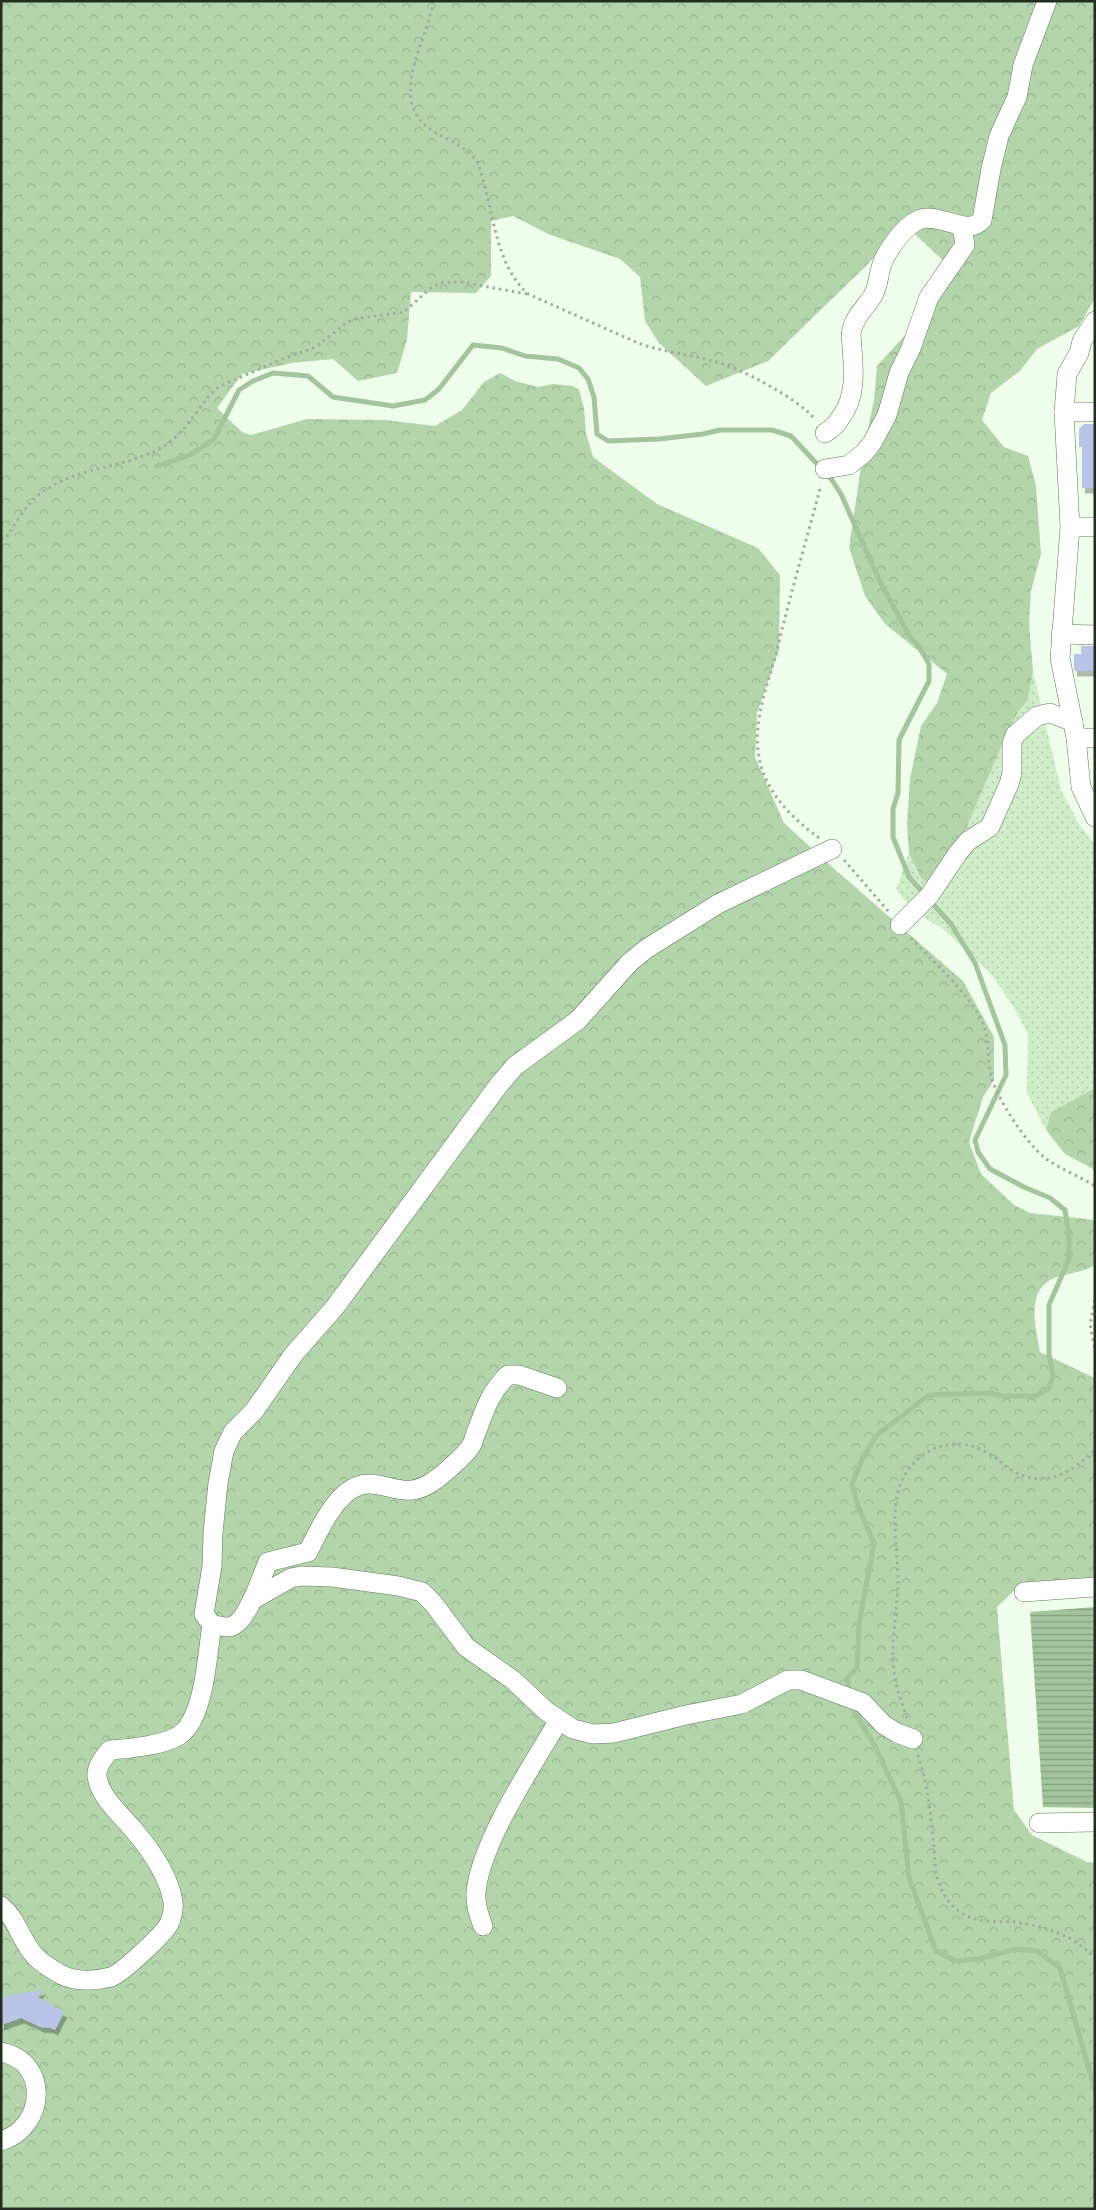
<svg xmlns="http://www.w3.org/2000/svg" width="1096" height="2210" viewBox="0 0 1096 2210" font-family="Inter,sans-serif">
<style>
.grass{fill:url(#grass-dots)}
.forest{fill:url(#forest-crowns)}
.water{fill:url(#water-rules)}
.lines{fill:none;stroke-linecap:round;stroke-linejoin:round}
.stream{stroke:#a3c49c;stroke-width:5}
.building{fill:#bac4e6;filter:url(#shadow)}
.minor-casing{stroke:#61785c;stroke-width:20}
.path{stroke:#a0ae9d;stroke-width:3;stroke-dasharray:2.5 4;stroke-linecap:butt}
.minor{stroke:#fff;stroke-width:19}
</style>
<defs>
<pattern id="grass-dots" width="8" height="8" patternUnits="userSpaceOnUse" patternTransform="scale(1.25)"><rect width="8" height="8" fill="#cfedc8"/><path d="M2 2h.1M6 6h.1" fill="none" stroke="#b1cbac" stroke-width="1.8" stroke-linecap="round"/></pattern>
<pattern id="forest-crowns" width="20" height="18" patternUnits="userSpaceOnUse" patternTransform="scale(1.25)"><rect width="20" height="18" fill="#b4d5ac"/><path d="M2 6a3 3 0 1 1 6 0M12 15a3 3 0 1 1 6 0" fill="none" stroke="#9ab794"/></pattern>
<pattern id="water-rules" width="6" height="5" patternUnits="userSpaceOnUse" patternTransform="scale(1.25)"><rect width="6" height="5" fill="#a3c49c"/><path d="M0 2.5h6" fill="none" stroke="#849f7f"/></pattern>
<filter id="shadow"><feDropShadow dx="3" dy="5.5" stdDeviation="0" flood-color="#0004"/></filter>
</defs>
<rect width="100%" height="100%" fill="#eefeea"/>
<!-- grass -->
<polygon class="grass" points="1033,671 1061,790 1079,824 1095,845 1095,1088 1051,1112 1046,1130 1027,1093 1028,1034 1013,1006 991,974 943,929 915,912 896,890 909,853 921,878 946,876 1004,740 1018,712 1028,700"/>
<!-- forest -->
<g class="forest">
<path d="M1,1H1095V298L1079,326L1037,349L1020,371L991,393L982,420L1004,447L1028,456L1036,486L1041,554L1031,591L1029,623L1033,671L1028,700L1018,712L1004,740L946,876L932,886L921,878L909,853L907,824L910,779L921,726L937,703L947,674L885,624L865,596L849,548L863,453L874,400L877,366L915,324L950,267L905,225L864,268L768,361L706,386L659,343L645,321L640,277L620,259L548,234L513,216L491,221V276L476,293L411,292L407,340L397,373L358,381L333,359L292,363L242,374L217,408L242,432L251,435L307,419L385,420L435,426L462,410L484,382L500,373L515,381L538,387L553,384L573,386L579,390L584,408L586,433L593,457L657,504L758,548L780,575L779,650L757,713L755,757L784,823L831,866L963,981L994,1037V1080L983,1097L969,1142L981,1174L1014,1205L1030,1213L1095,1220V1265C1086,1271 1071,1273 1061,1276C1024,1285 1035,1324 1040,1352L1095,1378V1583L1021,1584L997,1607L1014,1810L1032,1835L1087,1862L1095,1863V2209H1Z"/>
<polygon points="1095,1088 1095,1170 1065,1154 1046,1130 1051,1112"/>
</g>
<!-- water -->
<polygon class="water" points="1095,1607 1095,1808 1043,1807 1030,1612"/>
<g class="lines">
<!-- stream -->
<g class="stream">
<polyline points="157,466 190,455 214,439 239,390 253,381 273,373 308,376 333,397 393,406 425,400 439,389 473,345 502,348 525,356 558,359 579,368 588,379 594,397 597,434 608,441 659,439 703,434 720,430 772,430 791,436 832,480 841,494 881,584 910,637 918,645 929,664 929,681 899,740 898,793 893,809 893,837 909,877 951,924 975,963 1005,1045 1006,1075 975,1140 978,1152 990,1169 1024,1187 1050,1198 1065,1210 1069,1234 1069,1259 1049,1305 1049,1354 1053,1376 1049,1388 1036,1396 1002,1396 989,1393 929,1395 877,1435 863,1457 852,1484 858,1506 874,1543 859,1624 857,1668 847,1678 850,1694"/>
<polyline points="852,1704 853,1710 874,1744 901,1802 909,1878 936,1951 956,1961 978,1959 1017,1949 1037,1951 1060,1968 1095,2090"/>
</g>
</g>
<!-- building -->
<g class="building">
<polygon points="1084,424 1095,424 1095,488 1082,488 1082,447 1079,447 1079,429"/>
<polygon points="1081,646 1095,646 1095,671 1074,671 1074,654 1081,654"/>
<polygon points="42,1990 38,1997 64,2012 55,2030 49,2027 48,2028 43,2027 43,2028 21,2018 1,2025 1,2000 6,1998 6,1996"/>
</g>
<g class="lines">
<defs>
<g id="minor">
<polyline points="1095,321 1082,341 1079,353 1067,374 1064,412 1070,527 1060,658 1076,738 1081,787 1095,817"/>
<polyline points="1064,412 1095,412"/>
<path d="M825,433C832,429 837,424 841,417C856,397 854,372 852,348C852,341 850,335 852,329C855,316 866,307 872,297C880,285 878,269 885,257C893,243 905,225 921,219C941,213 967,237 982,220L991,169L999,136L1017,97L1023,65L1047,1"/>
<polyline points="825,469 849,465 864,453 872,443 887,415 899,373 911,348 929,297 965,245 962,226"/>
<polyline points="1070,527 1095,527"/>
<polyline points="1061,634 1095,635"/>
<polyline points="1076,738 1095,738"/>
<polyline points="900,925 929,896 958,853 968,841 990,827 1009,784 1012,773 1012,743 1015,735 1037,716 1050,713 1073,722"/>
<path d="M557,1388L519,1375H508C492,1390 485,1408 478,1428C475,1433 474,1441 471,1446C465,1455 444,1474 435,1480C404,1504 384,1477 358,1486C335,1494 318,1532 308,1552L268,1562C261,1577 247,1626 228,1627C223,1627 217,1625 212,1625L204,1614L212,1566L213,1533L218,1483L224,1451L233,1432L254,1411L293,1355L335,1307L498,1086L515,1066L578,1020L630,962L646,949L718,904L832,849"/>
<polyline points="1024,1592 1095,1587"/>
<polyline points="252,1600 291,1578 301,1576 332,1577 398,1586 422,1592 433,1603 466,1647 513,1680 546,1711 573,1729 593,1734 614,1733 686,1715 742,1704 788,1680 801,1680 863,1703 884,1725 897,1733 913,1739"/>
<polyline points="1039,1823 1095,1822"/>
<path d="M1,1906C18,1920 21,1942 35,1956C42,1964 53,1970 62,1975C76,1982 96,1981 111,1977C122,1973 163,1935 169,1924C172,1918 174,1908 173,1902C169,1875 150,1849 133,1829C121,1815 99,1796 97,1776C96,1767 104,1757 110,1750C128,1749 167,1745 181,1734C205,1715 207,1654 212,1625"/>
<path d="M483,1926C479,1916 475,1904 476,1892C481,1841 533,1765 559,1720"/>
<path d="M1,2052C51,2062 45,2128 1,2141"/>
</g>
</defs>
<!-- minor casing -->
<use href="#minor" class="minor-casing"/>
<!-- path -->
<g class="path">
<path d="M433,1C429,36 393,88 421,121C436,138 462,141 477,161C494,204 492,261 528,294L638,343C662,352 688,354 713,361C741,368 797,398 816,420"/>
<path d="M1,539L6,538C15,525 23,509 35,498C71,466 121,470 161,448C187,433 197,406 218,387L285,358L316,347L346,323L354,319L404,312L432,287L441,283L461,282L527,294"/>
<path d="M819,838C792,818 765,792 759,757C752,720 769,682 778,646C791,592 807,538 821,485"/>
<polyline points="844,860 889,912"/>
<path d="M911,938C933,962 968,992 982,1021C991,1039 986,1058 991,1076C997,1099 1027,1144 1045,1158C1060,1169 1079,1176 1095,1186"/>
<polyline points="1095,1300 1090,1324 1095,1350"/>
<path d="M907,1718C903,1705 897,1691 895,1678C889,1646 898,1611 898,1579C898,1549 890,1514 900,1485C909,1462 929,1446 954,1444C969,1443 984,1450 996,1458C1001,1462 1006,1467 1011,1470C1045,1489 1070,1474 1095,1450"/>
<path d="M918,1755C931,1794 932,1833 936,1873C943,1901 958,1919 988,1921C997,1922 1007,1921 1015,1922C1047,1927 1073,1935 1095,1958"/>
<polyline points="1084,1802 1095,1803"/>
</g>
<!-- minor -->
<use href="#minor" class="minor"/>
</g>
<!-- border -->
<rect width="1096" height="2210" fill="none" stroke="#232c20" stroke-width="5"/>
</svg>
